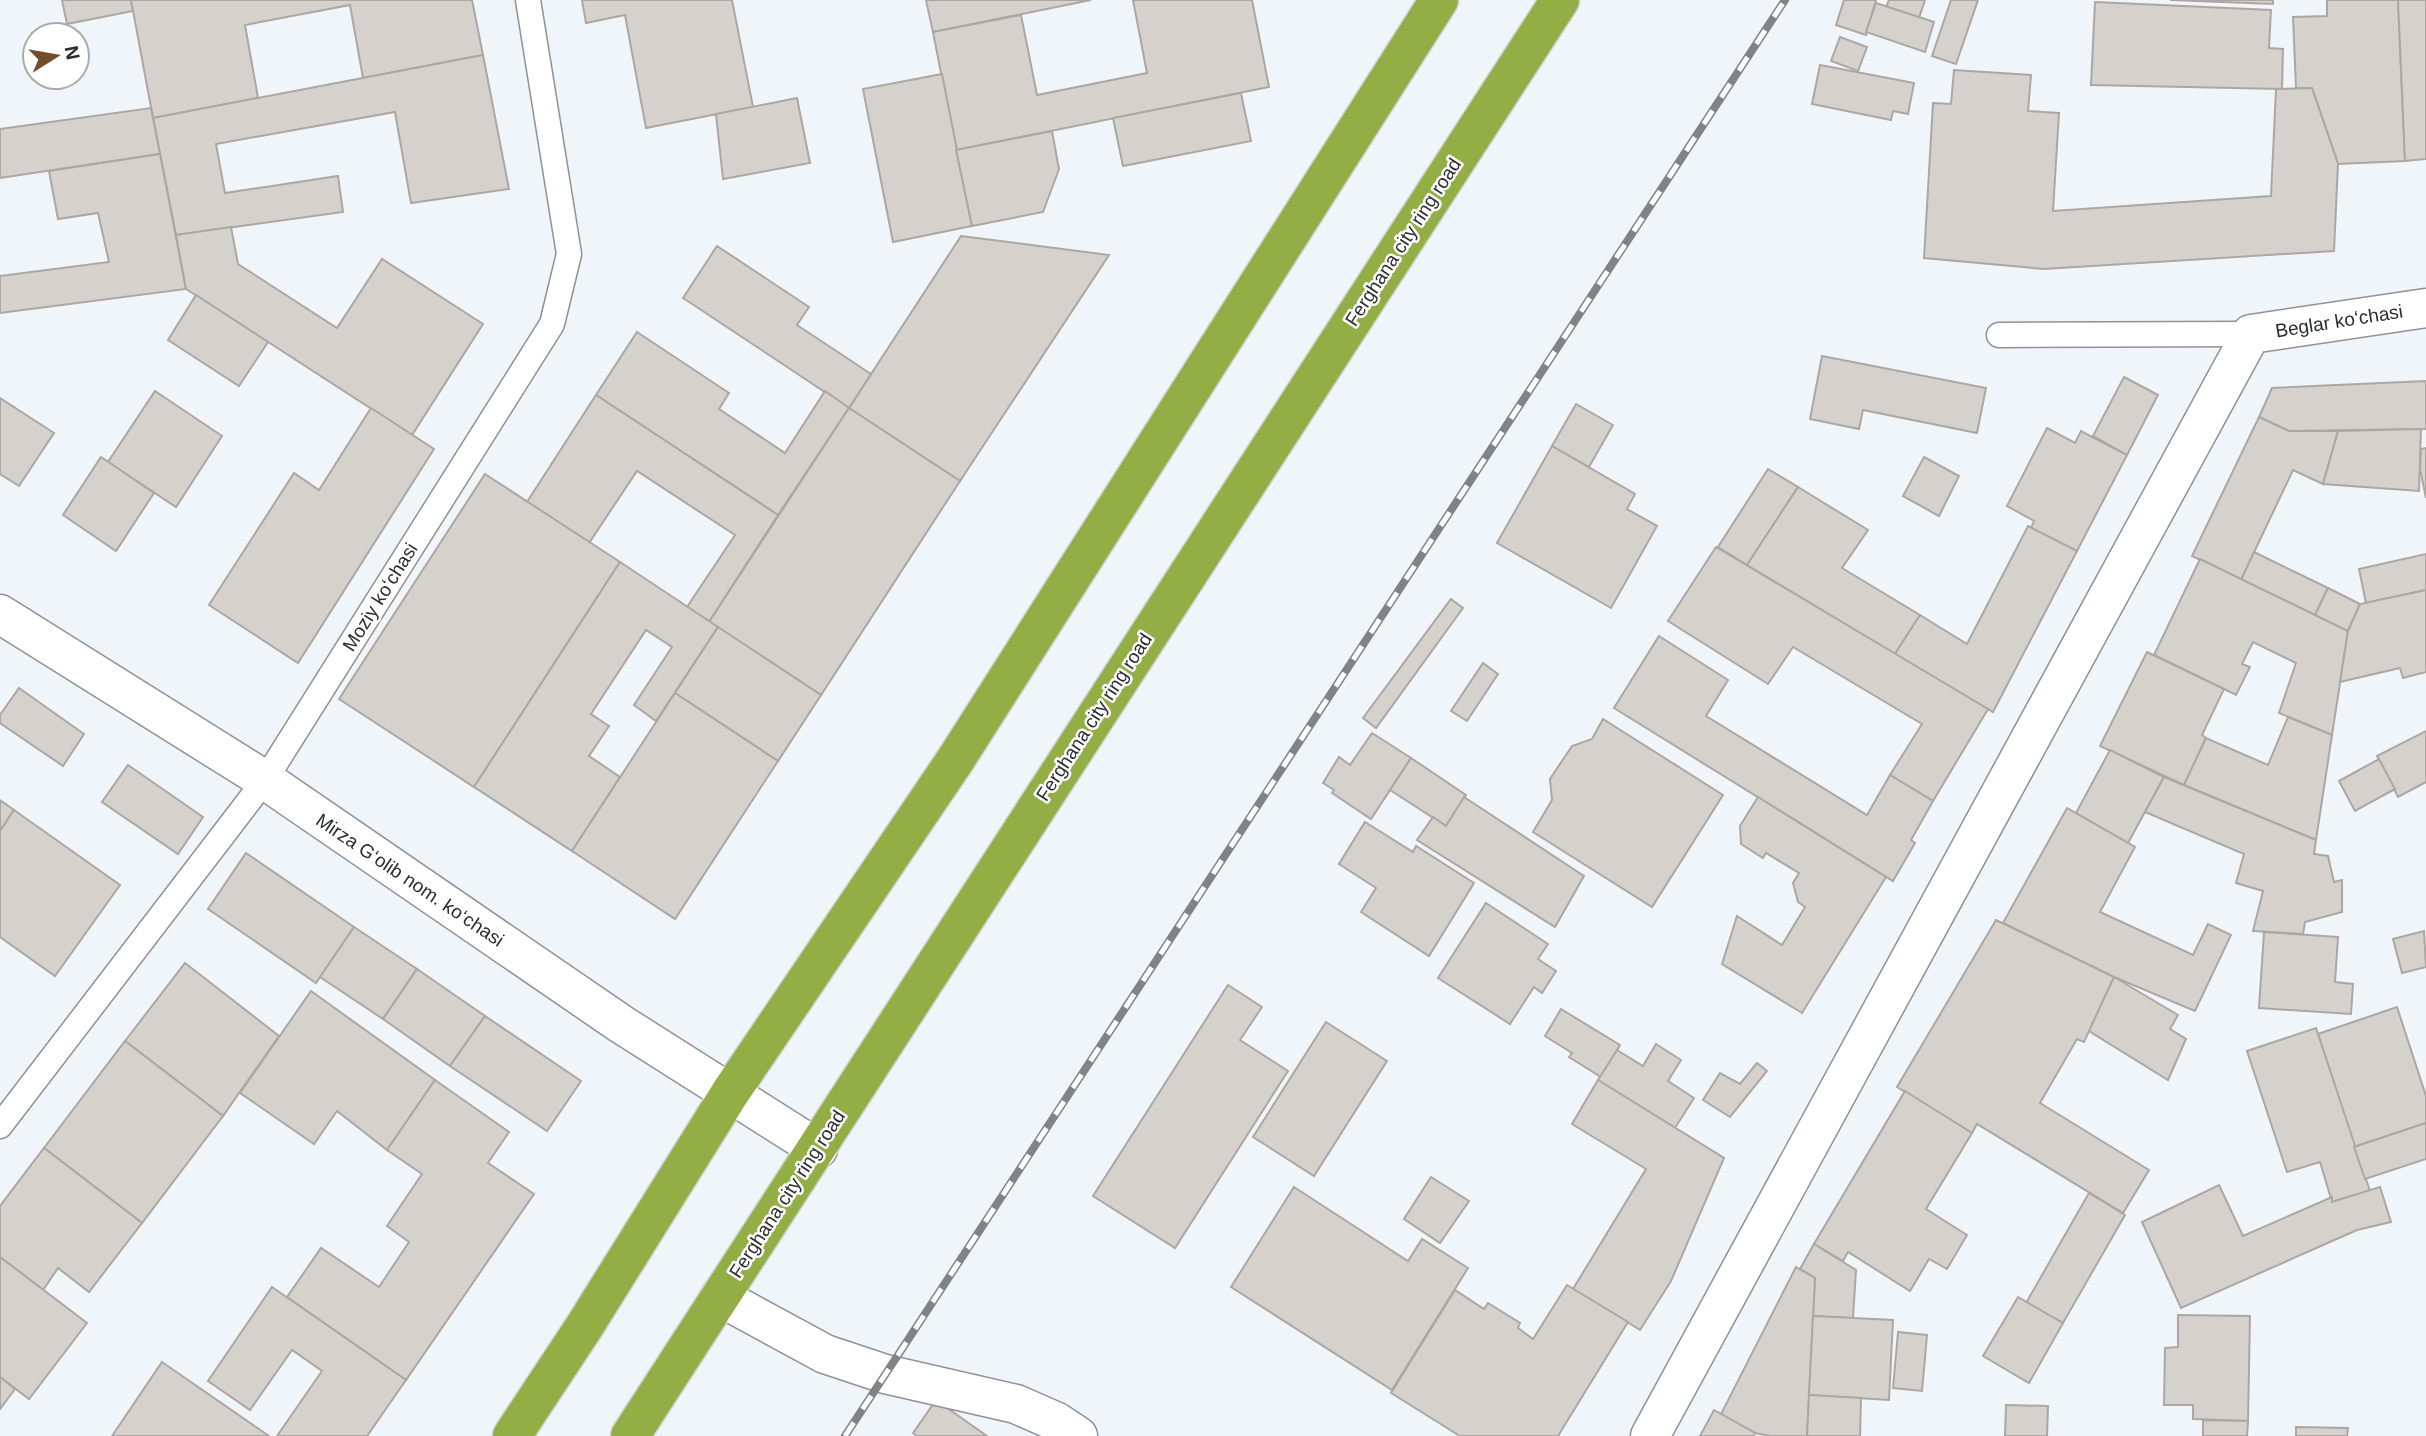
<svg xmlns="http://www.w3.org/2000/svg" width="2426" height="1436" viewBox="0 0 2426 1436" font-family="Helvetica,sans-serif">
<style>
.building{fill:#d5d1cc;stroke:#aca7a3;stroke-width:2}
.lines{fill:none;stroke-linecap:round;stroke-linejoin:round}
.service-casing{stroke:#8e9297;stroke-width:27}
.minor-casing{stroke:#8e9297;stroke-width:41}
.tertiary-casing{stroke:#8e9297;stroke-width:41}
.trunk-casing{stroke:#d0d1d1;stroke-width:41}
.service{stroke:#fff;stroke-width:24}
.minor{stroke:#fff;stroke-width:38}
.tertiary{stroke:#fff;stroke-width:38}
.trunk{stroke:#92ae44;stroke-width:38}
.rail-casing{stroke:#808487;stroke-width:8}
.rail{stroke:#fff;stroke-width:5;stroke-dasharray:16;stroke-linecap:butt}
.labels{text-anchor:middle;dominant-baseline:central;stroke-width:5;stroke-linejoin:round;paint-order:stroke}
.street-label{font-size:19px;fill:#2a2c2e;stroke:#fff}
</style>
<rect width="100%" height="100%" fill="#f0f5fa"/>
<!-- building -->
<g class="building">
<polygon points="62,0 131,0 133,11 67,24"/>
<polygon points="131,0 472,0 483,55 363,78 350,5 245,25 258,98 153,118"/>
<polygon points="582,0 732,0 753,107 646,128 625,15 586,23"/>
<polygon points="926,0 1091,0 933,32"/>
<polygon points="1133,0 1252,0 1269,87 956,150 933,32 1021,15 1037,95 1147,73"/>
<polygon points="1844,0 1876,0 1866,35 1836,25"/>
<polygon points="1889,0 1925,0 1919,18 1886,7"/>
<polygon points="1951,0 1978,0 1956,64 1932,56"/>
<polygon points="2170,0 2273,0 2273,4"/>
<polygon points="2327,0 2398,0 2405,161 2338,164 2312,88 2296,88 2293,17 2327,16"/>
<polygon points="2398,0 2426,0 2426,159 2405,161"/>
<polygon points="2095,2 2271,10 2269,48 2283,49 2282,89 2091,85"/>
<polygon points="1876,3 1934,22 1925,52 1866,32"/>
<polygon points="1840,37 1867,47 1858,71 1831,61"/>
<polygon points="483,55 509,189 411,203 395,112 216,144 225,193 338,176 343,212 176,235 153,118"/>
<polygon points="1820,65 1914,83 1908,114 1893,111 1891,120 1812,104"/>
<polygon points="1954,70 2031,75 2028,111 2059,113 2053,211 2271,196 2276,89 2312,88 2338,164 2334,251 2044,269 1924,258 1933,103 1951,104"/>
<polygon points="942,74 972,226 893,242 863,89"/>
<polygon points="1241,93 1251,141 1123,166 1113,118"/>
<polygon points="797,98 810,163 723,179 716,114"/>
<polygon points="151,108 160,154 0,178 0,129"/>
<polygon points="1052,131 1059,169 1043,212 972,226 956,150"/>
<polygon points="160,154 186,289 0,313 0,276 109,262 98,213 58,219 49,171"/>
<polygon points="231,227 238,264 337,328 382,259 483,324 412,435 186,289 176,235"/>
<polygon points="961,236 1109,255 960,481 849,408"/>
<polygon points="717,246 809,307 797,325 871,374 849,408 683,298"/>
<polygon points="196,295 268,342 239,386 168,340"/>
<polygon points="637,332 729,393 719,409 785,453 825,391 849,408 778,515 596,395"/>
<polygon points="1822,356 1986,388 1977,433 1863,410 1859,429 1810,419"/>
<polygon points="2124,377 2158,395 2127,455 2093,436"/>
<polygon points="2426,381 2426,429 2289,431 2259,417 2272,388"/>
<polygon points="155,391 222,436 176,507 108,462"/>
<polygon points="596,395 778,515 709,622 687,607 735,535 637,471 589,543 527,502"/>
<polygon points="0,398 54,433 19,486 0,474"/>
<polygon points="1576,404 1613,425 1589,467 1552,446"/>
<polygon points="371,408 434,449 298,663 209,605 294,473 319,490"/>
<polygon points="849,408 960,481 821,695 709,622"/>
<polygon points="2259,417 2289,431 2338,431 2323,484 2293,470 2241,580 2192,556"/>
<polygon points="2047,428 2075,443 2081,431 2127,455 2077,551 2031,528 2034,521 2007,506"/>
<polygon points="2421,429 2419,491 2323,484 2338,431"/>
<polygon points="1552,446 1635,494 1627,509 1657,526 1611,608 1497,543"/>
<polygon points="2426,448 2426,498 2420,469 2421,449"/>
<polygon points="101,457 154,493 116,551 63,515"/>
<polygon points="1924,457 1959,476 1939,516 1903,496"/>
<polygon points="1768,469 1798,487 1747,565 1718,547"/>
<polygon points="485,474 620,562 474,787 339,699"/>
<polygon points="1798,487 1868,530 1842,568 1920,615 1895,654 1747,565"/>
<polygon points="2028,526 2077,551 1993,712 1895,654 1920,615 1967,644"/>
<polygon points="1716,547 1988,709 1933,801 1890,775 1922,724 1793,647 1768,684 1668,621"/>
<polygon points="2254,552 2328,588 2315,615 2241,580"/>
<polygon points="2426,554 2426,590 2366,603 2359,569"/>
<polygon points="2200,559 2348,631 2332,735 2279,713 2296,663 2253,642 2242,664 2250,667 2236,695 2154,655"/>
<polygon points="620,562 718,627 656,721 634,705 672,647 646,630 591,714 609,726 589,756 620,777 572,851 474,787"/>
<polygon points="2328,588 2360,604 2348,631 2315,615"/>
<polygon points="2426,590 2426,672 2403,678 2400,668 2340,682 2348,631 2360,604"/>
<polygon points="1451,599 1463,608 1376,728 1363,718"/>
<polygon points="718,627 821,695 778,761 675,693"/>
<polygon points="1659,636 1728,680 1706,716 1867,815 1890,775 1933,801 1911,840 1915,843 1893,881 1614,708"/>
<polygon points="2147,652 2224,689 2202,735 2206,738 2184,785 2100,746"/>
<polygon points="1483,663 1498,674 1467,721 1451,711"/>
<polygon points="19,688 84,734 63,766 0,723 0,715"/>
<polygon points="675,693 778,761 675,919 572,851"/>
<polygon points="2288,717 2332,735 2316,840 2184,785 2206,738 2268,765"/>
<polygon points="1603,719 1723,795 1652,907 1533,832 1552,800 1550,779 1572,746 1592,739"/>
<polygon points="2426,731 2426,782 2398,797 2377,756"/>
<polygon points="1372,733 1411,758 1371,819 1332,793 1334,790 1323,783 1339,757 1350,765"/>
<polygon points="2110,750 2164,777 2128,843 2076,813"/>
<polygon points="1411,758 1466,795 1446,826 1390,790"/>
<polygon points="2379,759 2395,789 2355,811 2339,781"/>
<polygon points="128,765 203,817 178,854 102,802"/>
<polygon points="2164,777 2316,840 2314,854 2328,856 2334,882 2342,880 2342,912 2305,922 2303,934 2253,931 2263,891 2236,883 2244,854 2145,812"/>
<polygon points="1464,797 1584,876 1555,927 1417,840 1433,817 1446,826"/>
<polygon points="1758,797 1886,877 1802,1013 1722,964 1737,916 1782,945 1805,907 1798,902 1793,883 1799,873 1766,853 1763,858 1741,844 1740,826"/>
<polygon points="0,800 14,810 0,831"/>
<polygon points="2067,808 2135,847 2100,912 2193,955 2208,924 2231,935 2195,1011 2114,977 2003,923"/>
<polygon points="14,810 120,885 55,976 0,937 0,831"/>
<polygon points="1365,822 1413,852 1416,846 1474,883 1429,956 1361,912 1376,888 1339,864"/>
<polygon points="246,853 354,927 316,983 208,909"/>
<polygon points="1486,903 1548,944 1538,959 1556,971 1542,993 1534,987 1510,1024 1438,978"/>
<polygon points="1996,920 2114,977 2084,1042 2077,1039 2040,1103 2149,1170 2123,1213 1977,1124 1972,1133 1897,1087"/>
<polygon points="354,927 417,969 383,1019 320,977"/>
<polygon points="2424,931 2426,967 2402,973 2393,939"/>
<polygon points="2264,932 2338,937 2335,982 2353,984 2351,1014 2259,1008"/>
<polygon points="185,963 279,1036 223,1116 125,1041"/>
<polygon points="417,969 485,1016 450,1066 383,1019"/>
<polygon points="2114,977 2178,1015 2170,1029 2186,1039 2168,1080 2089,1031"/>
<polygon points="1228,985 1262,1007 1240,1040 1288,1071 1175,1248 1093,1196"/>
<polygon points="311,991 435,1080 387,1150 337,1111 314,1144 240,1093"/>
<polygon points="2397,1007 2426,1096 2426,1123 2354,1147 2318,1034"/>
<polygon points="1561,1009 1620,1045 1601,1077 1569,1057 1572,1053 1545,1036"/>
<polygon points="485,1016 581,1081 547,1131 450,1066"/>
<polygon points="1326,1022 1387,1061 1314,1176 1253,1137"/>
<polygon points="2316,1028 2370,1191 2332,1202 2320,1162 2287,1172 2247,1051"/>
<polygon points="125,1041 223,1116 142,1223 44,1148"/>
<polygon points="1656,1044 1681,1060 1668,1081 1694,1098 1675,1128 1598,1080 1617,1050 1643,1066"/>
<polygon points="1757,1063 1767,1071 1730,1117 1703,1100 1720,1073 1740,1084"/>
<polygon points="435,1080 509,1132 488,1163 534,1194 406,1380 287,1297 321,1248 379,1287 409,1242 387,1226 422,1174 387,1150"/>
<polygon points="1598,1080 1724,1158 1671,1281 1640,1330 1573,1289 1646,1169 1572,1124"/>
<polygon points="1905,1091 1972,1133 1926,1209 1967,1235 1947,1269 1929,1259 1910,1291 1848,1252 1843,1261 1814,1244"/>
<polygon points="2426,1123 2426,1159 2365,1179 2354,1147"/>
<polygon points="44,1148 142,1223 89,1292 58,1268 43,1290 0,1257 0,1206"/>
<polygon points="1431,1177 1469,1201 1440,1243 1404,1219"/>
<polygon points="2219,1185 2243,1236 2332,1197 2332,1202 2380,1187 2391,1222 2357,1230 2181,1308 2142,1222"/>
<polygon points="1294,1187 1408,1261 1422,1239 1468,1268 1392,1390 1231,1287"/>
<polygon points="2089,1193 2125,1215 2063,1323 2026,1303"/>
<polygon points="1814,1244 1856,1270 1853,1318 1813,1316 1815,1278 1800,1269"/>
<polygon points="0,1257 87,1323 29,1399 0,1377"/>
<polygon points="1796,1267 1815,1278 1807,1436 1770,1436 1755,1433 1721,1414"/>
<polygon points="1567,1285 1628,1322 1558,1436 1460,1436 1391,1393 1455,1290 1484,1309 1488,1303 1520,1323 1518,1328 1533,1339"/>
<polygon points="272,1287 406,1380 367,1436 277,1436 322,1371 292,1350 250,1410 208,1381"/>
<polygon points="2018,1297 2063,1323 2029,1383 1983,1356"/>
<polygon points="2178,1315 2250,1316 2248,1421 2193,1419 2193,1405 2164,1405 2165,1348 2178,1347"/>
<polygon points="1813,1316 1893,1320 1889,1400 1809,1395"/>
<polygon points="1898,1332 1927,1335 1922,1391 1893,1388"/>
<polygon points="162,1362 269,1436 112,1436"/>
<polygon points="0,1377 15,1389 0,1409"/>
<polygon points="1809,1395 1861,1398 1860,1436 1807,1436"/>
<polygon points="936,1400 987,1436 917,1436 913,1433"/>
<polygon points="2006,1405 2048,1406 2047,1436 2005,1436"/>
<polygon points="1714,1410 1755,1433 1754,1436 1700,1436"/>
<polygon points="2203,1420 2248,1421 2247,1436 2203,1436"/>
<polygon points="2296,1427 2348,1428 2347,1436 2296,1436"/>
</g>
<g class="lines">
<defs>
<g id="service">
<polyline points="1999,335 2251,334"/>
<polyline points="0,1126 265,780 552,324 569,254 528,0"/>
</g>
<g id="minor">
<polyline points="720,1297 825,1354 885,1374 1016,1404 1057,1422 1078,1436"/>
<polyline points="1650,1436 2251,334 2426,308"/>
</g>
<polyline id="tertiary" points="0,614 265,780 621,1024 818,1149"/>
<g id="trunk">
<polyline points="512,1436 584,1327 730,1093 956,759 1439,0"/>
<polyline points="630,1436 1560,0"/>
</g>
</defs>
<!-- service casing -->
<use href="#service" class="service-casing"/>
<!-- minor casing -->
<use href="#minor" class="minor-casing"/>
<!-- tertiary casing -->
<use href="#tertiary" class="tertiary-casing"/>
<!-- trunk casing -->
<use href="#trunk" class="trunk-casing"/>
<!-- service -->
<use href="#service" class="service"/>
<!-- minor -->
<use href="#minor" class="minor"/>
<!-- tertiary -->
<use href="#tertiary" class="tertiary"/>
<!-- trunk -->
<use href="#trunk" class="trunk"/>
<defs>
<polyline id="rail" points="845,1436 1785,0"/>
</defs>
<!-- rail casing -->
<use href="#rail" class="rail-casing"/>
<!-- rail -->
<use href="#rail" class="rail"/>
</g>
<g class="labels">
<!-- street labels -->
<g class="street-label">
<text transform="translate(1403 242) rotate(-57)">Ferghana city ring road</text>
<text transform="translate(2339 321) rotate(-9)">Beglar koʻchasi</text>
<text transform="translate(380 597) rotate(-58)">Moziy koʻchasi</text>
<text transform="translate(1094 717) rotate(-57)">Ferghana city ring road</text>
<text transform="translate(410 880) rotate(34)">Mirza G‘olib nom. ko‘chasi</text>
<text transform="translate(787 1194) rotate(-57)">Ferghana city ring road</text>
</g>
</g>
<!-- north arrow -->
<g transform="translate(56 56) rotate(79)"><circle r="33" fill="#ffffff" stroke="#aaabab" stroke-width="2"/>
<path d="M0-5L12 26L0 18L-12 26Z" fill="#734d2a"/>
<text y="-10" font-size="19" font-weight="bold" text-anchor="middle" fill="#2a2c2e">N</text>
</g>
</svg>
